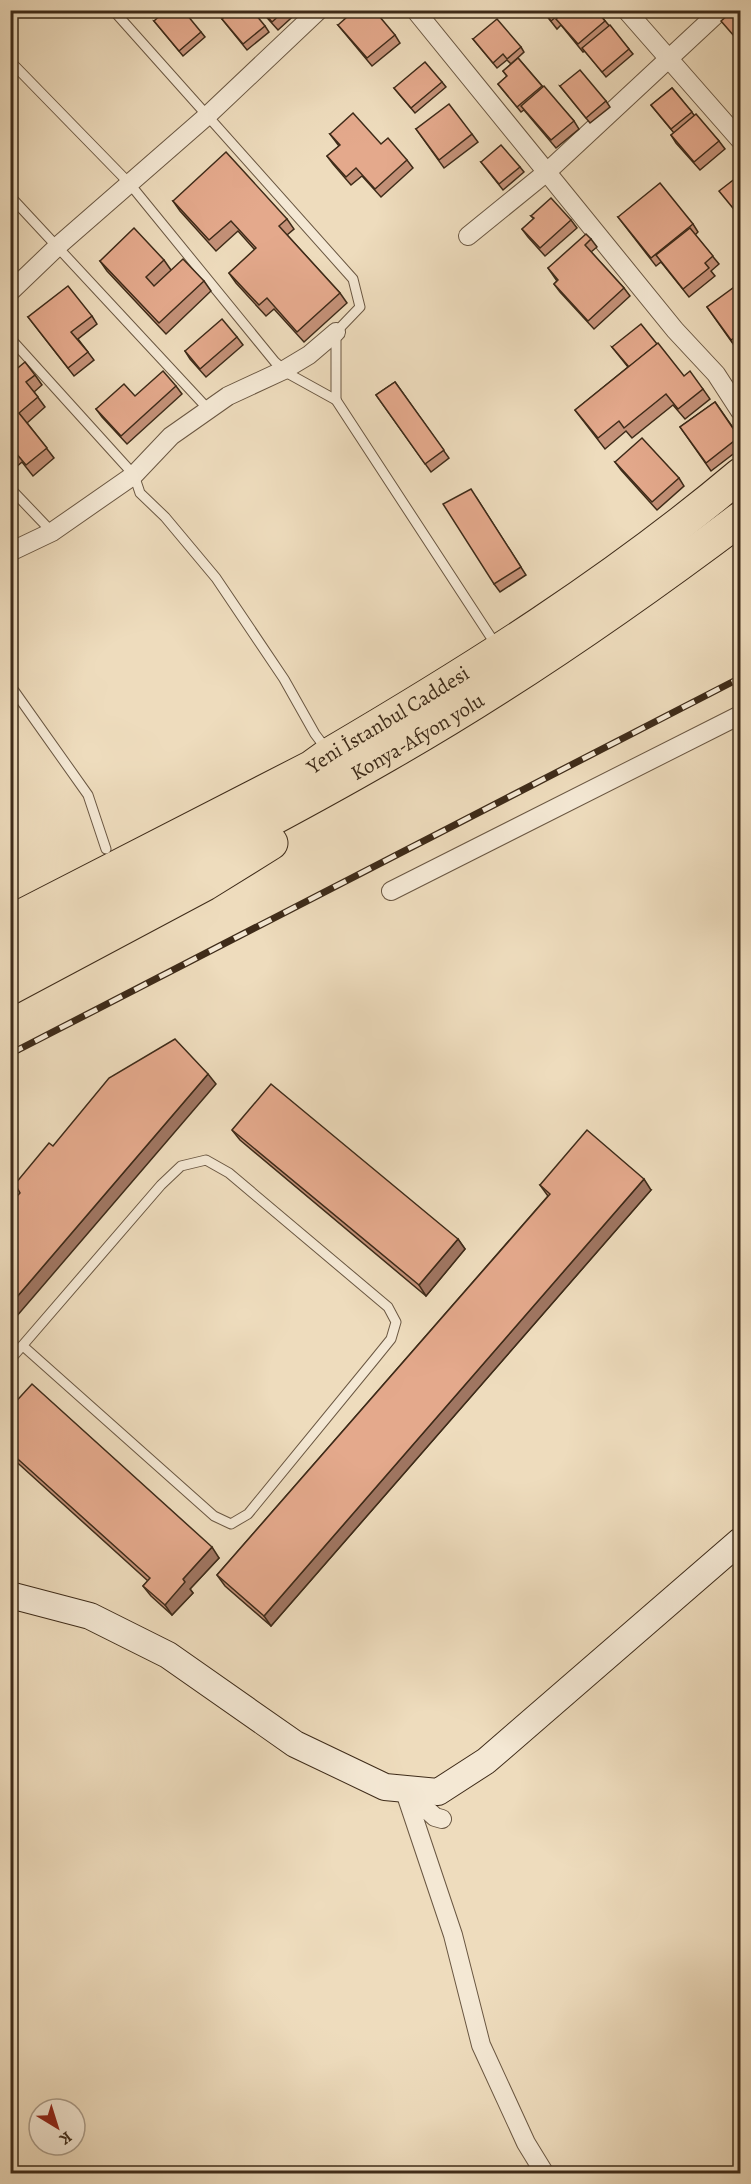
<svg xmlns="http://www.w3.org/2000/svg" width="751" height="2184" viewBox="0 0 751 2184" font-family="Alegreya,serif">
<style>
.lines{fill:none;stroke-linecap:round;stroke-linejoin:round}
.lane-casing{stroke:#6a5742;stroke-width:11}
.street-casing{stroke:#6a5742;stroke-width:20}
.secondary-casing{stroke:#3e2b19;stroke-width:28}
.highway-casing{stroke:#3e2b19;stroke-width:35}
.lane{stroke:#f4e8d4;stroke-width:9}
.street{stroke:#f4e8d4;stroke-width:18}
.secondary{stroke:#f4e8d4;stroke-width:26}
.highway{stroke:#eedcbd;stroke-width:33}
.rail-casing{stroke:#3e2b19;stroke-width:7}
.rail{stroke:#f4e8d4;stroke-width:4.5;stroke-dasharray:14;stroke-linecap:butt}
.wall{fill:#c49178;stroke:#3e2b19;stroke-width:1.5}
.shaded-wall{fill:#a07662;stroke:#3e2b19;stroke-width:1.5}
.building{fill:#e4a98c;stroke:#3e2b19;stroke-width:1.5}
.labels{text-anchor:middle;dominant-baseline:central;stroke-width:6;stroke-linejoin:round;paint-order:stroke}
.street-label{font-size:21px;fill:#3e2b19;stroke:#f4e8d4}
</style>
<rect width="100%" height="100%" fill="#eedcbd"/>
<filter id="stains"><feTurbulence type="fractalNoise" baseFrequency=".00333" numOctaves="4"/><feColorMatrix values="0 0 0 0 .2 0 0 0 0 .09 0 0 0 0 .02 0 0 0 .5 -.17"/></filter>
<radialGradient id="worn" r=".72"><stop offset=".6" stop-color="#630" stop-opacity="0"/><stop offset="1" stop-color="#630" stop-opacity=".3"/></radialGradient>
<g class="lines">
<defs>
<g id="lane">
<polyline points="113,10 353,279 360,307 336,332 336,400"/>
<polyline points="10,61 129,183 275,362 289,374 336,400 496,645"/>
<polyline points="10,196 209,410"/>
<polyline points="10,338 134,475 140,493 165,517 216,578 284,679 315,734 327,750"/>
<polyline points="10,488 52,532"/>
<polyline points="10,685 88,795 106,849"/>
<polyline points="10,1360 161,1185 181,1166 206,1160 229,1173 388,1307 396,1322 391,1339 374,1360 248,1514 231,1524 214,1516 23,1346"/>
</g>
<g id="street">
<polyline points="415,10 675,330 716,374 740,411"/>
<polyline points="626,10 740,140"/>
<polyline points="468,236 548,171 721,10"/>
<polyline points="10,292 59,245 208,115 319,10"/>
<polyline points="10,552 52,532 134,475 171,436 228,396 284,370 309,355 336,332"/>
<polyline points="391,891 740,715"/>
<polyline points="442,1819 435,1817 404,1789 453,1935 481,2045 526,2143 545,2174"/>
</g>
<polyline id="secondary" points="10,1595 90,1616 168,1655 295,1744 385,1787 438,1792 486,1761 740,1541"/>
<g id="highway">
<path id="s1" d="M10,922L312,767L330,754C473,670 613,582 740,475"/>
<path id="s2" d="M10,954C137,889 264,826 387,755C510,685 627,604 740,519"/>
<polyline points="10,988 205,884 271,843"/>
</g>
</defs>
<!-- lane casing -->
<use href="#lane" class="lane-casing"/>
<!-- street casing -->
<use href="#street" class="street-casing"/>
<!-- secondary casing -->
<use href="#secondary" class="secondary-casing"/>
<!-- highway casing -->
<use href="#highway" class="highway-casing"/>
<!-- lane -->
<use href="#lane" class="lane"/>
<!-- street -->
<use href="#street" class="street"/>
<!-- secondary -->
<use href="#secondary" class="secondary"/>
<!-- highway -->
<use href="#highway" class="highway"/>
<defs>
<polyline id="rail" points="10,1054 740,678"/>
</defs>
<!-- rail casing -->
<use href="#rail" class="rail-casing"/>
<!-- rail -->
<use href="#rail" class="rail"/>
</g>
<!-- wall -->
<g class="wall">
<polygon points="260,10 300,10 278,30"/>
<polygon points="542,10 596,10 633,54 606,77 585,51 583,52 561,25 557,29"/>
<polygon points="222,19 265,26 269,32 247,50"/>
<polygon points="154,21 201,32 205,37 183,56"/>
<polygon points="338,25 395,35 400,43 372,66"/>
<polygon points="473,39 521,47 524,52 511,64 507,60 497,68"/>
<polygon points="518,58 543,87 574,121 579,129 556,148 524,110 521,112 498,84 507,76 503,71"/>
<polygon points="442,82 446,87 415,113 394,88"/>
<polygon points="560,86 606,101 610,107 590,123"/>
<polygon points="672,88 694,115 719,141 725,149 700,170 676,143 671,135 674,133 651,105"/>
<polygon points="416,129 472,134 478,142 444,168"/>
<polygon points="330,134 381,144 407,160 413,168 381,197 362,176 351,185 333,164 327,156 339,146"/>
<polygon points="481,162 520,167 524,172 503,190"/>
<polygon points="173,201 287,219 294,229 287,235 340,293 347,303 304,342 274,309 266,316 236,283 229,273 255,250 238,231 216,251 180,211"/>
<polygon points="531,216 571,220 577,228 545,256 528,237 522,229 534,219"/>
<polygon points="618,217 693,224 698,232 695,235 719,264 711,271 715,276 689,297 661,262 656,266"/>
<polygon points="591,239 597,247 591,252 624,288 630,296 594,329 560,292 554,284 557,281 548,268"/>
<polygon points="164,260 171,270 204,281 211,291 166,334 107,271 100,261"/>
<polygon points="741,290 741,345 736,348 707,307"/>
<polygon points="92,316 97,324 78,339 94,360 74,376 28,317"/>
<polygon points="237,337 243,345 206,377 190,359 185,351"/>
<polygon points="612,347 684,376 703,389 710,399 685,419 673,405 632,438 626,431 605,449 575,410 628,367"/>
<polygon points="10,368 14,371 35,375 42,385 34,392 45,407 27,423 54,458 33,476 22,462 15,468 10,463"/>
<polygon points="395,382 449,458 431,472 376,395"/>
<polygon points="176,386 182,394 127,444 102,417 96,409 135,396"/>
<polygon points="715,402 741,439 741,448 711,471 680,427"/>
<polygon points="615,462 679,478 684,486 657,510 621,470"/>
<polygon points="476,497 526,575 500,592 494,584"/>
<polygon points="232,1130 458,1239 465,1249 426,1296 240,1140"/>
<polygon points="540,1185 651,1190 271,1626 225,1586 217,1575 548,1196"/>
<polygon points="10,1408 219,1558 190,1589 193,1593 172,1615 151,1596 143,1586 148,1581 10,1456"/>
</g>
<!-- shaded-wall -->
<g class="shaded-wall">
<polygon points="208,1074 216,1084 10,1324 10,1305"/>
<polygon points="644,1179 651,1190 271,1626 264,1616"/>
<polygon points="458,1239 465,1249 426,1296 419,1285"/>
<polygon points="212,1547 219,1558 190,1589 193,1593 172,1615 165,1605 183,1579"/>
</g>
<!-- building -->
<g class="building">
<polygon points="166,10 183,10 201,32 179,51 154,21"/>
<polygon points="232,10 252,10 265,26 243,44 222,19"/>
<polygon points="262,10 285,10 272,22"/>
<polygon points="355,10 374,10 395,35 367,58 338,25"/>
<polygon points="543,10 564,10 551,21"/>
<polygon points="566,10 596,10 605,21 578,44 556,19"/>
<polygon points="734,10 741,10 741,44 721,21"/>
<polygon points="497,19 521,47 507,59 503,54 493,63 473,39"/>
<polygon points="610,25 629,49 602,72 582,48"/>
<polygon points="518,58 542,86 517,107 498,84 507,76 503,71"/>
<polygon points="425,62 442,82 411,108 394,88"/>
<polygon points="580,70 606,101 586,118 560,86"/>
<polygon points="544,86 574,121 551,140 521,106"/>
<polygon points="672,88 692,112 671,129 651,105"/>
<polygon points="449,104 472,134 439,160 416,129"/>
<polygon points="353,113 381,144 388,138 407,160 375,189 356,168 346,177 327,156 340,145 330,134"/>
<polygon points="696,114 719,141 694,162 671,135"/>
<polygon points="501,145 520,167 499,184 481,162"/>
<polygon points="226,152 287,219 279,226 340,293 297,332 267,298 259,305 229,273 256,248 231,221 209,240 173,201"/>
<polygon points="741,174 741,218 719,191"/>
<polygon points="660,183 693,224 651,258 618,217"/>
<polygon points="551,198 571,220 540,248 522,229 534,218 531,216"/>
<polygon points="134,228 164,260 146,277 154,286 183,259 204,281 159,323 100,261"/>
<polygon points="690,228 713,256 705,263 709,268 683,289 656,255"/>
<polygon points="586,234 591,239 585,245 624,288 588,321 554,284 558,280 548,268"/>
<polygon points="737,285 741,290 741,340 737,336 731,340 707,307"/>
<polygon points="68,286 92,316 71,332 88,352 68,368 28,317"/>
<polygon points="222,319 237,337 200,369 185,351"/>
<polygon points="641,324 657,344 629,367 612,347"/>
<polygon points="658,343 684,376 690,371 703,389 678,409 666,394 624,428 619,421 598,438 575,410"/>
<polygon points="25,362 35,375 26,382 38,397 19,413 47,448 26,465 15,452 10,455 10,368 14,371"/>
<polygon points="163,371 176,386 121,436 96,409 124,384 135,396"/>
<polygon points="395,382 444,450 425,464 376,395"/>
<polygon points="715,402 739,437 706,463 680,427"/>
<polygon points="642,438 679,478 652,502 615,462"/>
<polygon points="471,489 521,567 494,584 443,504"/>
<polygon points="175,1039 208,1074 10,1305 10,1204 20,1193 15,1184 49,1143 53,1146 109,1078"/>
<polygon points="271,1084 458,1239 419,1285 232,1130"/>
<polygon points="587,1130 644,1179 264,1616 217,1575 550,1194 540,1185"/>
<polygon points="32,1384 212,1547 183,1579 185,1582 165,1605 143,1586 150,1578 10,1452 10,1408"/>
</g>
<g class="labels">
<!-- street labels -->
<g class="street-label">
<text stroke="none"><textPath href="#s1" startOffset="429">Yeni İstanbul Caddesi</textPath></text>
<text stroke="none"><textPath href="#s2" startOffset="462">Konya-Afyon yolu</textPath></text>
</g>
</g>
<!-- margin -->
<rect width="751" height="2184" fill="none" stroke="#eedcbd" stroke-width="36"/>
<rect x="12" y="12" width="727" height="2160" fill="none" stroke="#3e2b19" stroke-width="3"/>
<rect x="18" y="18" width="715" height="2148" fill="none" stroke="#3e2b19" stroke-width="1.5"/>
<!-- north arrow -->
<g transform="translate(57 2127) rotate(142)"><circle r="28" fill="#f4e8d4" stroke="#ab9c89" stroke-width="1.5"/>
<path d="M0-4.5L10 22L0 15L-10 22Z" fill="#8f2418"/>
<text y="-9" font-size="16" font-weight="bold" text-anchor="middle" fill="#3e2b19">K</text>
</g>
<rect width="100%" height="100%" filter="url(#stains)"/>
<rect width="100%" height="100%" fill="url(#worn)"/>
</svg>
